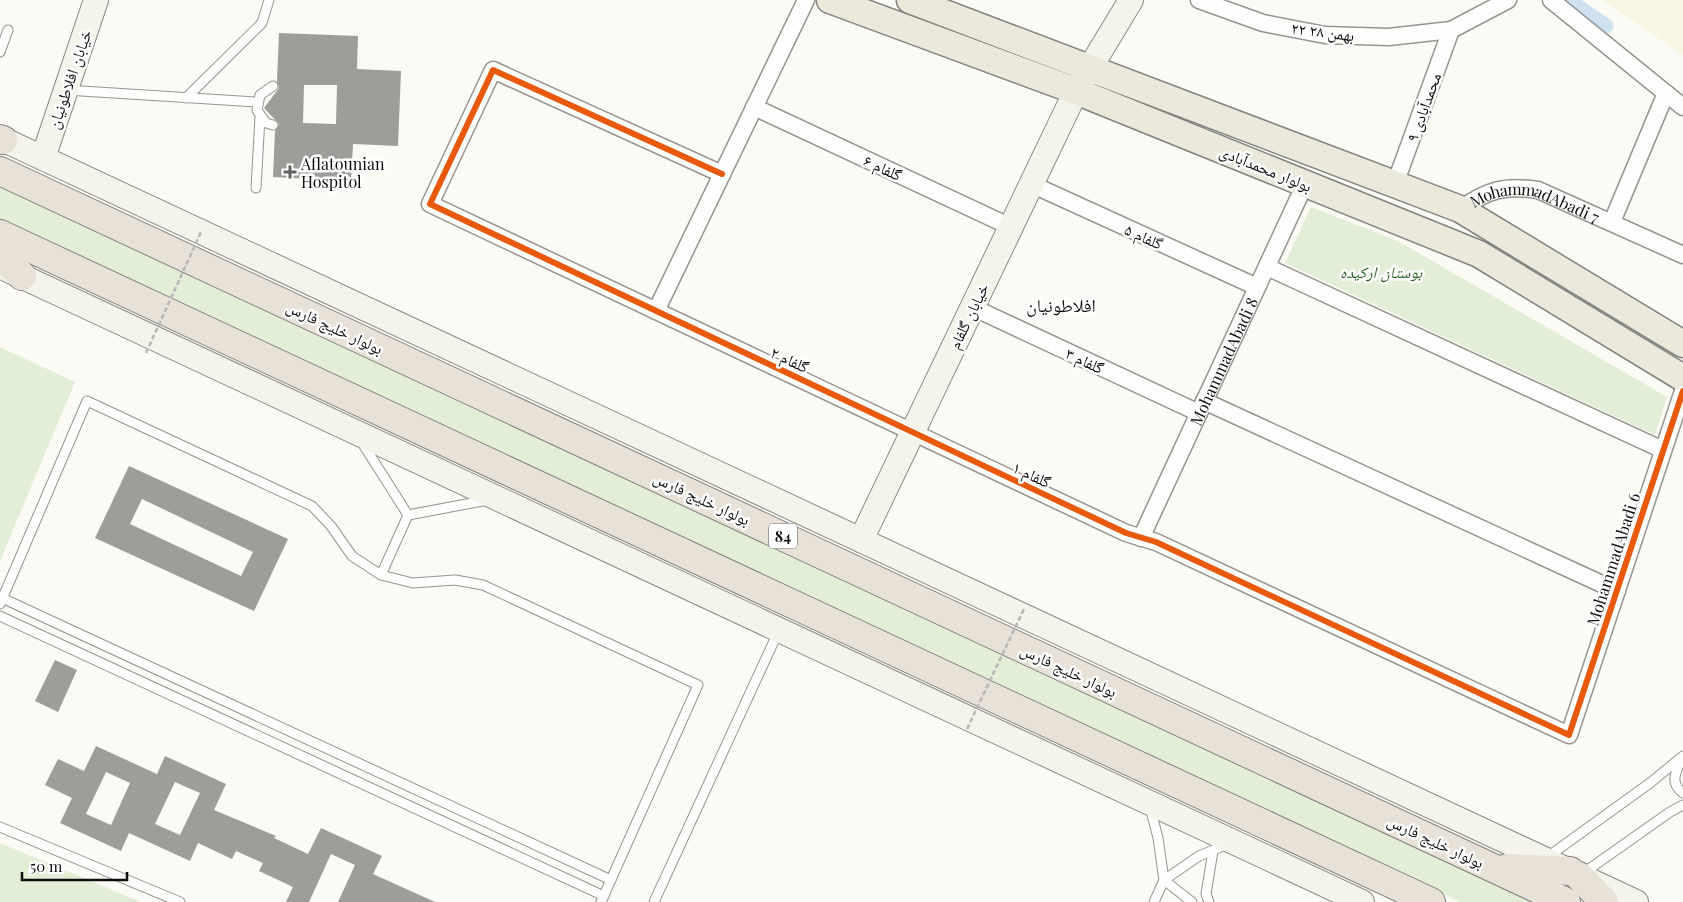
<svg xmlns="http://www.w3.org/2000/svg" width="1683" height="902" viewBox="0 0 1683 902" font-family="'Playfair Display','Noto Naskh Arabic',serif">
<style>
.farmland{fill:#f6f6e2}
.green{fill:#e2efd6}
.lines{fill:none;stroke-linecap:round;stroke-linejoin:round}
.canal{stroke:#cee2f2;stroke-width:15}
.building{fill:#9f9d99;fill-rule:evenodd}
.lane-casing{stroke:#959492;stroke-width:11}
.street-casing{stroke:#959492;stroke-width:19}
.secondary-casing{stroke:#8b8b88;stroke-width:26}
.primary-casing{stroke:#82827f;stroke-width:29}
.highway-casing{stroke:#82827f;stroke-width:30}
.lane{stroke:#fefefd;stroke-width:9}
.street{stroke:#fefefd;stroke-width:16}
.secondary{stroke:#f4f4eb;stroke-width:24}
.primary{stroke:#ebe9db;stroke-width:26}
.highway{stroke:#e8e1d7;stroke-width:28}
.path-bridge{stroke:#b8b8b7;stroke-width:2.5;stroke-dasharray:5 2.5;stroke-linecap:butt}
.cycleway-casing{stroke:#fff;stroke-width:9}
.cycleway{stroke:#e8590c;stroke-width:6}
.poi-dot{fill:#61615e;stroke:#fff;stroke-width:2}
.labels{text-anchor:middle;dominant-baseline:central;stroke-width:5;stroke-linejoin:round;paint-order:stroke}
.shield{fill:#fff;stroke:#565656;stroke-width:1}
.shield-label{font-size:15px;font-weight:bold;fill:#0e0e0e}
.street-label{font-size:16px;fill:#0e0e0e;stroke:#fff}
.poi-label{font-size:16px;fill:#0e0e0e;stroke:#fff;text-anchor:start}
.park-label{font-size:16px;font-style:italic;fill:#2a6124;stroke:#fff}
.neighbourhood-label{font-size:18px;fill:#0e0e0e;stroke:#fff}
</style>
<rect width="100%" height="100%" fill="#fbfaf4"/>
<!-- farmland -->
<polygon class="farmland" points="1602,0 1683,0 1683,55"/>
<!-- green -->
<g class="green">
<polygon points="0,184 1537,902 1460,902 0,220"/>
<polygon points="1311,207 1398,241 1667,397 1655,435 1285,263"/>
<polygon points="0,347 75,382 0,561"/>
<polygon points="0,843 141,902 0,902"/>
</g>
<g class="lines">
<!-- canal -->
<polyline class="canal" points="1568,0 1606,26"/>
</g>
<!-- building -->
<g class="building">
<path d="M279,33L358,36L357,69L401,71L398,146L353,144L351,181L273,177L275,131L279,124L264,108L279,88L277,81ZM304,85H337L336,124L303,123Z"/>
<path d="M129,466L288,539L254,611L95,538ZM142,499L253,552L241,576L130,524Z"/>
<polygon points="55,660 77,670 58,712 35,701"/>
<path d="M96,746L157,774L165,756L226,784L214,810L276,836L274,838L308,854L321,828L382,856L373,874L435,902H338L355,865L331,854L309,902H286L293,887L259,871L263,863L236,851L232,859L198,843L190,861L129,833L121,851L60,823L72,798L45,785L58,759L84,771ZM106,772L130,783L111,825L86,814ZM175,782L200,793L180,835L155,824Z"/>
</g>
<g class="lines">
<defs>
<g id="lane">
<polyline points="0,52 8,30"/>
<polyline points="273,86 260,95 257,110 266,123 273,125"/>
<polyline points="66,90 257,102"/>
<polyline points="186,98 262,23 269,0"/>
<polyline points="256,188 260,117"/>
<polyline points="361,441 408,515"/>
<polyline points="408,515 488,500"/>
<polyline points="381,575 408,515"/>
<polyline points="2,598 611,880"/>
<polyline points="0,604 87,401 312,506 331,526 352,556 381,575 413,583 455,580 483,585 698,685 601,902"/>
<polyline points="0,616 604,896"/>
<path d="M1682,758C1676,772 1669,783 1683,793"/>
<polyline points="1150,807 1158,838 1164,880 1199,856 1228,844"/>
<polyline points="0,827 180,902"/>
<polyline points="1546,858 1650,783 1683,756"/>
<polyline points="1582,874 1670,812 1683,805"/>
<polyline points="654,902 779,630"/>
<polyline points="1154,902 1164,880 1192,902"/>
<polyline points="1209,902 1206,894 1213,851"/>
</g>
<g id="street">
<polyline points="1199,0 1263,23 1325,35 1389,37 1451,30 1508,0"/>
<polyline points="1551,0 1683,107"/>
<polyline points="754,107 1011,227"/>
<polyline points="722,174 493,70 430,204 1126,533 1156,542 1569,735 1683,391"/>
<polyline points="1031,184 1257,287"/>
<polyline points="1395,184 1451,30"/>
<path id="s1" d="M1460,209C1488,190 1504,185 1538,190L1683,255"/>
<polyline points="1612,222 1666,93"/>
<polyline points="1267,267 1663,450"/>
<polyline points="972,307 1199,413"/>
<polyline points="656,311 806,0"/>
<polyline points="1204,401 1617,591"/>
<path id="s2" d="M1141,538L1305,184"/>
</g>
<g id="secondary">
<polyline points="0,138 1636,902"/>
<polyline points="43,158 96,0"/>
<polyline points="4,268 1362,902"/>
<polyline points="861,540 1076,91 1131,0"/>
</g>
<g id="primary">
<polyline points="830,0 1076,91 1479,254 1683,378"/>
<polyline points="910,0 1460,209 1683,344"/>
</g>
<g id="highway">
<polyline points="0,139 3,140"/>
<polyline points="0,171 1566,902"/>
<polyline points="0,234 1431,902"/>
<polyline points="0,255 22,276"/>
<polyline points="1507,868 1570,871"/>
<polyline points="1579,876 1604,902"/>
</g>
</defs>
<!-- lane casing -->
<use href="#lane" class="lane-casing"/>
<!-- street casing -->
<use href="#street" class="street-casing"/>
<!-- secondary casing -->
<use href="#secondary" class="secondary-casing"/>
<!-- primary casing -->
<use href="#primary" class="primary-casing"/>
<!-- highway casing -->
<use href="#highway" class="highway-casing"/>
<!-- lane -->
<use href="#lane" class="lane"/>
<!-- street -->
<use href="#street" class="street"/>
<!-- secondary -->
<use href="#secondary" class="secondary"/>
<!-- primary -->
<use href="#primary" class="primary"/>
<!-- highway -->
<use href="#highway" class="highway"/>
<!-- path-bridge -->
<g class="path-bridge">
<polyline points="146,353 201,232"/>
<polyline points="967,729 1024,609"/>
</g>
<defs>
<polyline id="cycleway" points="722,174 493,70 430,204 1126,533 1156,542 1569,735 1683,391"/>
</defs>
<!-- cycleway casing -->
<use href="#cycleway" class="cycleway-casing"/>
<!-- cycleway -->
<use href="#cycleway" class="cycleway"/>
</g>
<!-- markers -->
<path class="poi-dot" d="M287.5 164.5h5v5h5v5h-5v5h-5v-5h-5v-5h5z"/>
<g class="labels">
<!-- shield labels -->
<rect class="shield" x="769" y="523.5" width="28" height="25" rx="4"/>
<g class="shield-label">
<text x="783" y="536">84</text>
</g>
<!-- street labels -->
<g class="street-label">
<text transform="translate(1323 31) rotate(7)">۲۲ بهمن ۲۸</text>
<text transform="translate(69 79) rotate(-71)">خیابان افلاطونیان</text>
<text transform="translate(1423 107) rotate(-70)">محمدآبادی ۹</text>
<text transform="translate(883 167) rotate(25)">گلفام ۶</text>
<text transform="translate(1266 168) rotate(22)">بولوار محمدآبادی</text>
<text stroke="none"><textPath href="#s1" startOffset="81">MohammadAbadi 7</textPath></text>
<text transform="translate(1144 236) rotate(24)">گلفام ۵</text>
<text transform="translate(968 316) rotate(-64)">خیابان گلفام</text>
<text transform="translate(335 327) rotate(25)">بولوار خلیج فارس</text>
<text transform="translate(790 359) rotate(25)">گلفام ۲</text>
<text transform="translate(1085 360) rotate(25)">گلفام ۳</text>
<text stroke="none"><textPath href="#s2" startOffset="195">MohammadAbadi 8</textPath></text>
<text transform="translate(1032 474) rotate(25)">گلفام ۱</text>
<text transform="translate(702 498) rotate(25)">بولوار خلیج فارس</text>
<text transform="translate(1613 559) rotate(-72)">MohammadAbadi 6</text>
<text transform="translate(1069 670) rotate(25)">بولوار خلیج فارس</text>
<text transform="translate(1436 841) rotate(25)">بولوار خلیج فارس</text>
</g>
<!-- poi labels -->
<g class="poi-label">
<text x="301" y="163">Aflatounian<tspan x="301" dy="18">Hospitol</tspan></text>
</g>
<!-- park labels -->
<g class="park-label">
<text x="1381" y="271">بوستان ارکیده</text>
</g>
<!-- neighbourhood labels -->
<g class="neighbourhood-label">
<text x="1061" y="305">افلاطونیان</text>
</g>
</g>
<!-- scale -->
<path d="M22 872v8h105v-8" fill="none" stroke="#0e0e0e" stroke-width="2.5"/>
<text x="30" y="872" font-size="15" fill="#0e0e0e" stroke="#ffffff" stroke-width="4" paint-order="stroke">50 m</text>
</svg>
